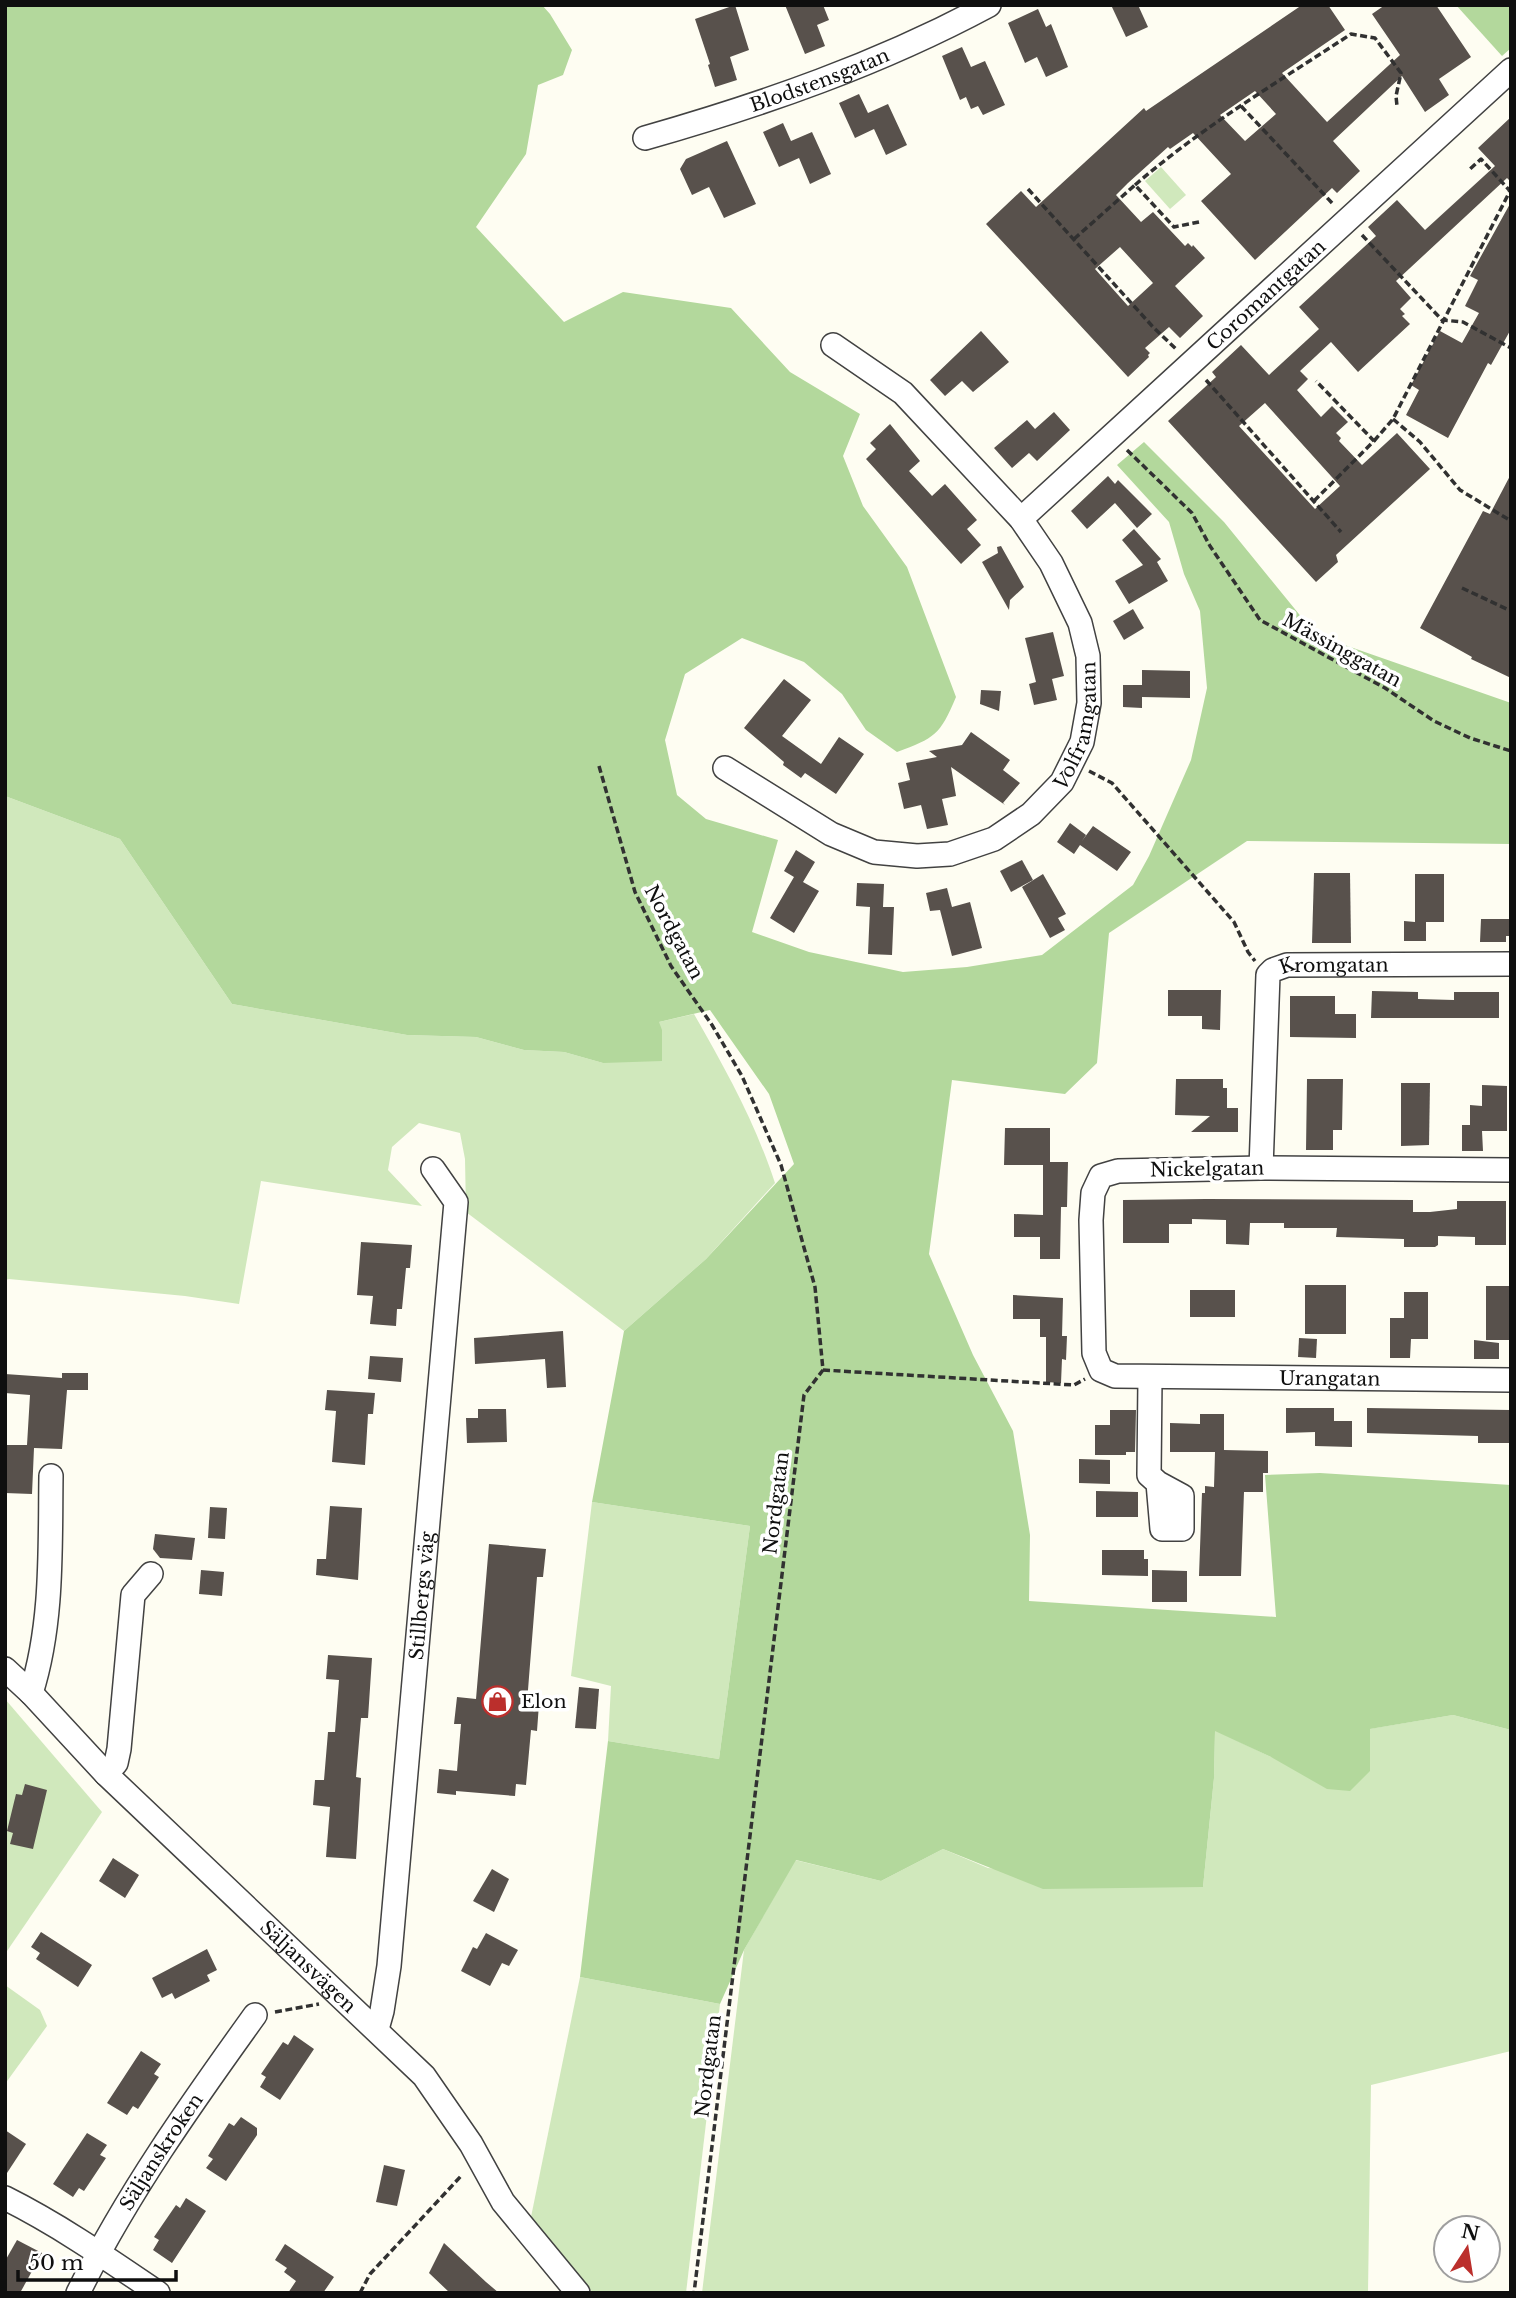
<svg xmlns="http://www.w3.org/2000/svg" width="1516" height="2298" viewBox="0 0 1516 2298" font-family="'Libre Baskerville',serif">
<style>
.green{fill:#d0e8bc}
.forest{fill:#b3d89c}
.building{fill:#58514c;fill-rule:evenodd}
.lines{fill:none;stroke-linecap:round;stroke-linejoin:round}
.minor-casing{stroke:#424242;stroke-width:26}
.path{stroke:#313131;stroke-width:3.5;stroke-dasharray:7 3.5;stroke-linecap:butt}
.minor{stroke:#fff;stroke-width:23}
.labels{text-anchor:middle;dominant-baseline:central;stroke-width:7;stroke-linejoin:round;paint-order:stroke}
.street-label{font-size:19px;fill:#0f0f0f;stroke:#fff}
.poi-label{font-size:19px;fill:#0f0f0f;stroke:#fff;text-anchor:start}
</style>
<rect width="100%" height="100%" fill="#fefdf2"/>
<!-- green -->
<g class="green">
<polygon points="1161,167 1186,195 1170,209 1145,181"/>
<path d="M5,796L120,839L232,1004L407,1035L476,1037L524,1050L564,1052L603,1063L659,1022L694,1014C727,1072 754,1120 775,1183L706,1259L624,1331L466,1212L465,1159L460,1133L419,1123L392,1147L388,1170L422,1206L261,1181L239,1304L185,1296L9,1279L5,1280Z"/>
<polygon points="592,1502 750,1526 719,1759 608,1741 611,1686 571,1676"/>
<polygon points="5,1699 102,1812 5,1954"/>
<polygon points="1453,1715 1511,1730 1511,2051 1371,2085 1368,2293 702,2293 744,1950 795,1860 881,1881 943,1849 988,1868 1203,1887 1214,1778 1215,1730 1271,1757 1370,1771 1369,1729"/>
<polygon points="580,1977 720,2004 686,2293 593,2293 531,2217"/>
<polygon points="5,1985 40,2010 47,2026 5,2084"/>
</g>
<!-- forest -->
<g class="forest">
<path d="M5,5H542L550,14L572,50L563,75L538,85L526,154L476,227L564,322L623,292L731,308L790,372L860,414L843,456L863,506L907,567L956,697C940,735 935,738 897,752L866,730L842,694L804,662L742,638L685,674L665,740L677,795L706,819L778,840L752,932L809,952L903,972L967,967L1042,955L1133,885L1149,856L1191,760L1207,688L1200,611L1184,574L1169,522L1117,465L1144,442L1224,522L1316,635L1511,703V844L1247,841L1109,933L1097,1063L1065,1094L952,1080L929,1254L973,1355L1013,1431L1030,1535L1029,1601L1276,1617L1265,1475L1320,1473L1511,1485V1730L1453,1715L1370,1729V1771L1350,1791L1327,1789L1271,1757L1215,1731L1214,1778L1203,1887L1043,1889L943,1849L881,1881L796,1860L744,1950L720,2004L580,1977L608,1741L719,1759L750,1526L592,1502L624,1331L706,1259L794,1164L769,1094L710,1010L659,1022L662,1030V1061L603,1063L564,1052L524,1050L476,1037L407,1035L232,1004L120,839L5,796Z"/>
<polygon points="1456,5 1509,5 1511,48 1502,56"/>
</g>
<!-- building -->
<g class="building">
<polygon points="735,5 749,50 730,57 737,80 715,87 708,65 710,64 695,19"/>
<polygon points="785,5 823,5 829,20 817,25 825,46 805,54"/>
<polygon points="1111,5 1138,5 1148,27 1126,37"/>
<path d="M1302,5H1328L1345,30L1282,73L1327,122L1400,55L1372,14L1385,5H1436L1471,57L1439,79L1449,95L1425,112L1402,76L1333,141L1360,171L1337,193L1332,188L1255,260L1201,201L1231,174L1193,133L1170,149L1168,147L1128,183L1116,195L1141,222L1153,212L1185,246L1188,243L1192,247L1193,245L1205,258L1175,286L1203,316L1180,338L1169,327L1145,348L1150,353L1148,355L1149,357L1128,377L986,224L1021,191L1036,207L1144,108L1146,111ZM1255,91L1276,114L1245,141L1220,115ZM1120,247L1153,283L1128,306L1095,269Z"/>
<polygon points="1038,9 1046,27 1051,24 1068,67 1046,77 1037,57 1025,63 1008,23"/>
<polygon points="962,47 971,67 985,61 1005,105 983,115 978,106 971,109 966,97 960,100 942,56"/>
<polygon points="859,94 868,113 888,104 907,145 886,155 874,129 855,138 839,103"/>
<path d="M1511,117V182L1507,178L1396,281L1411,298L1400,309L1405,314L1402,316L1410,324L1358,372L1331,342L1300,371L1308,379L1297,390L1321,417L1332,406L1348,422L1336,433L1341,438L1339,441L1362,465L1397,433L1430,469L1336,555L1338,562L1316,582L1168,421L1216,377L1212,372L1241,345L1269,375L1319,329L1299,307L1376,236L1368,227L1397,200L1425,230L1495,166L1478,148ZM1265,403L1340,486L1315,509L1239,426Z"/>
<polygon points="783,123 791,141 812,132 831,174 810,184 799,158 779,167 763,132"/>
<polygon points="727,141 756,204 724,218 709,187 692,195 680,169 686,159"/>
<polygon points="1511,202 1511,329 1491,365 1488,363 1448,438 1406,415 1419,390 1411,385 1440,331 1462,343 1479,313 1465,306 1478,280 1470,276"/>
<polygon points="981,331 1009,362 973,392 962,381 945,396 930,380"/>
<polygon points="1054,412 1070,430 1037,461 1029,453 1012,468 994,448 1027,420 1035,429"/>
<polygon points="890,424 920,461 909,471 932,496 945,484 977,520 967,529 981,545 961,564 866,459 876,449 870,443"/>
<polygon points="1511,474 1511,678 1471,659 1472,657 1420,628 1483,511 1490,514"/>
<polygon points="1108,476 1115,484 1118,480 1152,514 1137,528 1115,503 1087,529 1071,511"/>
<polygon points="1134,529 1161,559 1157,562 1168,581 1129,604 1115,581 1143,565 1122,540"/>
<polygon points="1001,546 1024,587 1010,600 1009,610 982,562 998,553 997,547"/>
<polygon points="1133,609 1144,628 1124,640 1113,621"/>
<polygon points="1053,632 1064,676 1052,679 1057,700 1034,705 1029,684 1036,682 1025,638"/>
<polygon points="1142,670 1190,671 1190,698 1142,697 1142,687 1142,708 1123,707 1123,685 1142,685"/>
<polygon points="784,679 811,700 782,736 821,764 839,737 864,754 836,794 805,773 801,778 783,765 784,762 744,728"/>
<polygon points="981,690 1001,691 999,711 980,704"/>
<polygon points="971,732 1010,760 1003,770 1020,783 1003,803 1005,805 951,767 956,796 942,799 948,825 927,829 921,805 904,809 898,783 910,780 906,763 937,757 929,751 962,745"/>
<polygon points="1070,823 1086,835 1082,841 1093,826 1131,852 1117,871 1080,845 1074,854 1057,842"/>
<polygon points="796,850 815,862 803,882 819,891 794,933 770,918 794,877 784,871"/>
<polygon points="1022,860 1033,880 1011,892 1000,871"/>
<polygon points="1314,873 1350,873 1351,943 1312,943"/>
<polygon points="1043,874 1066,914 1058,918 1065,930 1050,938 1022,887"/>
<polygon points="1415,874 1444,874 1444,922 1422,922 1426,922 1426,941 1404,941 1404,921 1415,922"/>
<polygon points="857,883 884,884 883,907 894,907 892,955 868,954 870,907 856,906"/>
<polygon points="947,888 952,907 970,902 982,948 952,956 940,910 930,911 926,893"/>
<polygon points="1481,919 1511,919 1511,936 1506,936 1506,942 1480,942"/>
<polygon points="1168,990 1221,990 1220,1030 1202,1029 1202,1016 1168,1016"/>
<polygon points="1372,991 1418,992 1418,999 1454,1000 1454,992 1499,992 1499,1018 1371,1018"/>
<polygon points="1290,996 1335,996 1335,1014 1356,1014 1356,1038 1290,1037"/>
<polygon points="1176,1079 1223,1079 1223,1088 1227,1088 1227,1108 1238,1108 1238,1132 1191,1132 1210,1116 1175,1115"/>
<polygon points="1307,1079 1343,1079 1342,1130 1333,1130 1333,1150 1306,1150"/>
<polygon points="1401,1083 1430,1083 1429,1145 1401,1146"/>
<polygon points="1482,1085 1507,1086 1507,1131 1482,1131 1483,1151 1462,1151 1462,1125 1470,1125 1470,1105 1482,1106"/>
<polygon points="1005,1128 1050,1128 1050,1162 1068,1162 1067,1207 1061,1207 1060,1259 1040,1259 1040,1237 1014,1237 1014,1214 1043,1215 1043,1165 1004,1165"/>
<polygon points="1206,1199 1413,1200 1413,1212 1430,1212 1457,1209 1457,1201 1506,1201 1506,1245 1475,1245 1475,1237 1438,1236 1438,1245 1435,1247 1404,1247 1404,1239 1336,1237 1337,1228 1284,1228 1284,1223 1250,1223 1249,1245 1226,1244 1226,1220 1192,1219 1192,1224 1169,1224 1169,1243 1123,1243 1123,1200"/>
<polygon points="361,1242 412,1245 410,1268 406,1268 402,1309 397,1309 396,1326 370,1324 373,1296 357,1295"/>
<rect x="1305" y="1285" width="41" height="49"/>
<rect x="1486" y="1286" width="24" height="54"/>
<rect x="1190" y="1290" width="45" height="27"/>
<polygon points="1404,1292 1428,1292 1428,1339 1411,1339 1410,1358 1390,1358 1390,1318 1404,1318"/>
<polygon points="1013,1295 1063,1298 1062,1336 1067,1336 1066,1360 1062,1359 1061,1383 1046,1382 1046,1337 1040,1337 1040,1319 1013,1319"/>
<polygon points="563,1331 566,1387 547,1388 545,1359 475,1364 474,1338"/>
<polygon points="1299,1338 1317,1339 1316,1358 1298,1357"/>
<polygon points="1474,1340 1499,1343 1499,1359 1474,1359"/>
<polygon points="370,1356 403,1358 401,1382 368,1379"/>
<polygon points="62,1373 88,1373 88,1390 67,1390 62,1449 34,1448 32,1494 5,1493 5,1445 27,1445 30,1395 5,1393 5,1374 62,1378"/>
<polygon points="327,1390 375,1393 373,1414 368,1414 365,1465 332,1462 336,1411 325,1410"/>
<polygon points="1286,1408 1334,1408 1334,1421 1352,1421 1352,1447 1315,1446 1315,1432 1286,1433"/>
<polygon points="1367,1408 1511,1410 1511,1443 1478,1443 1478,1436 1367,1433"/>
<polygon points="478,1409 506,1409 507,1442 467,1443 466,1418 478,1418"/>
<polygon points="1110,1410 1136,1410 1135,1452 1126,1452 1126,1455 1095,1455 1095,1425 1110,1425"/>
<polygon points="1200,1414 1224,1414 1224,1450 1268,1451 1268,1473 1263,1473 1263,1492 1244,1492 1241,1576 1199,1576 1202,1493 1205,1493 1205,1486 1214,1487 1215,1452 1170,1452 1170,1423 1200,1424"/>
<polygon points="1079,1459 1110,1460 1110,1484 1079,1483"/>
<polygon points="1096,1491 1138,1492 1138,1517 1096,1517"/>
<polygon points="330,1506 362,1508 358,1580 316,1575 317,1559 326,1559"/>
<polygon points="210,1507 227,1508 225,1539 208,1538"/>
<polygon points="155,1534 195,1538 192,1560 160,1558 153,1549"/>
<polygon points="489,1544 546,1549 543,1577 537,1577 529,1677 527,1703 539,1704 537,1731 531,1730 526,1785 516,1784 515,1796 456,1791 456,1795 437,1793 439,1769 457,1771 461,1724 454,1724 457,1697 476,1699"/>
<polygon points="1102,1550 1144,1550 1144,1559 1148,1559 1148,1576 1102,1575"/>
<polygon points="201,1570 224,1572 222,1596 199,1594"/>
<polygon points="1152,1570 1187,1571 1187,1602 1152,1602"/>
<polygon points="328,1655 372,1658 368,1718 361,1718 356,1777 361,1778 356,1859 326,1857 330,1807 313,1805 315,1780 324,1780 328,1732 335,1732 339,1680 326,1679"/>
<polygon points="579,1687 599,1689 596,1729 575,1728"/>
<polygon points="25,1784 47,1790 33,1849 10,1844 13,1833 7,1831 16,1794 22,1795"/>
<polygon points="113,1858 139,1875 125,1898 99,1881"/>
<polygon points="492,1869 509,1879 494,1912 473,1901"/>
<polygon points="41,1932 92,1965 78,1987 36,1959 40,1953 31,1947"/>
<polygon points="486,1933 518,1950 509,1966 502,1963 490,1986 461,1971 473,1947 477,1949"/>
<polygon points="207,1949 217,1970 207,1975 210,1981 175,1999 172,1993 162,1998 152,1978"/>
<polygon points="294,2035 314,2049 280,2100 260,2087 266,2077 261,2074 283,2042 288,2045"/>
<polygon points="141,2051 161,2064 154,2074 159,2077 138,2109 133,2106 127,2115 107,2103"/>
<polygon points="241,2117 257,2128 257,2135 226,2181 206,2168 213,2159 208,2156 229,2123 234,2126"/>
<polygon points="5,2130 26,2144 5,2176"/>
<polygon points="87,2133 107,2145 100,2155 106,2158 84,2191 79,2188 73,2197 53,2184"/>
<polygon points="384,2165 405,2170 397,2206 376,2202"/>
<polygon points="186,2198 206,2211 172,2263 153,2250 159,2240 154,2237 176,2205 180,2208"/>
<polygon points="17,2240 42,2253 20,2293 5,2293 5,2261"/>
<polygon points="444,2243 486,2282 499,2293 450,2293 429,2273"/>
<polygon points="285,2244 334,2277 323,2293 288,2293 296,2281 284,2272 287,2268 275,2260"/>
</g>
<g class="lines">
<defs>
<g id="minor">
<path id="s1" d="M645,138C764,104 879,64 989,5"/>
<path id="s2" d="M1021,519L1511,70"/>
<path id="s3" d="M725,768L831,834L874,852L917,856L950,854L994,839L1031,814L1062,782L1082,742L1089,703L1088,656L1080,623L1051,563L1021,519L903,393L833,345"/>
<path id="s4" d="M1261,1168L1268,975L1273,970L1287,965L1511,964"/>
<path id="s5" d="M1511,1170L1261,1168L1118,1171L1101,1176L1093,1193L1091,1220L1094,1353L1101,1370L1115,1376L1511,1380"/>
<polyline points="1150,1378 1149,1475 1158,1483 1162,1529 1182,1529 1182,1496 1158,1483"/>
<path id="s6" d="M5,1669L31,1693L106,1774L424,2076L471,2144L503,2202L578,2293"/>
<path d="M31,1693C53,1624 50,1548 51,1476"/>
<polyline points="106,1774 116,1763 119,1749 133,1595 151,1574"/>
<path id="s7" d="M377,2029L382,2011L389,1966L456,1202L433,1169"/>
<path d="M5,2198C59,2225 108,2259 158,2293"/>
<path id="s8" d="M78,2293C127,2194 191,2104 255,2015"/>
</g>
</defs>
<!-- minor casing -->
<use href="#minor" class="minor-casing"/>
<!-- path -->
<g class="path">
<polyline points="1241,106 1333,204"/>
<path d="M1135,185C1202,127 1278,82 1351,34L1375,38L1401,73L1396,96L1397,106"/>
<polyline points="1028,189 1153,327 1176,349"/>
<polyline points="1362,235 1442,320 1463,322 1511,348"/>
<polyline points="1074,239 1135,185 1174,227 1199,222"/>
<polyline points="1206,380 1341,532"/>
<polyline points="1393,419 1420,442 1460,490 1511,521"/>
<polyline points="1374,441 1393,419 1510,191 1481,159 1470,169"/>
<polyline points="1127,450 1192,513 1210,546 1260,620 1385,688 1434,721 1470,738 1511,751"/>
<polyline points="1314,501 1374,441 1316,381"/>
<polyline points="1462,588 1511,611"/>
<polyline points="599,766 635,892 671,966 712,1025 742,1076 781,1165 815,1287 823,1370 804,1395 694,2293"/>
<polyline points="1089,771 1112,783 1234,922 1248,952 1255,961"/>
<polyline points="823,1370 1074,1385 1085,1379"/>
<polyline points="275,2012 319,2004"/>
<polyline points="360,2293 370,2274 462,2175"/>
</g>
<!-- minor -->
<use href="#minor" class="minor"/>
</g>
<!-- icons -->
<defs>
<symbol id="shop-ring" viewBox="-11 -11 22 22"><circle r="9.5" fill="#fff" stroke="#bb2f2c" stroke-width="1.5"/><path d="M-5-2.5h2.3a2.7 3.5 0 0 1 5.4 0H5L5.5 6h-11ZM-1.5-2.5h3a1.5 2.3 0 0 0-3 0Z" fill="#bb2f2c"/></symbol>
</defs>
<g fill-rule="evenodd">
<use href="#shop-ring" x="480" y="1684" width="35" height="35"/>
</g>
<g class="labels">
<!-- street labels -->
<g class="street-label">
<text stroke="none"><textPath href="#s1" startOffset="184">Blodstensgatan</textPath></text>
<text stroke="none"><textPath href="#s2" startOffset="332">Coromantgatan</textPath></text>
<text transform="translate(1342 650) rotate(29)">Mässinggatan</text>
<text stroke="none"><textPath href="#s3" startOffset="443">Volframgatan</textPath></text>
<text transform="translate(674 932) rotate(62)">Nordgatan</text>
<text stroke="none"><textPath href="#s4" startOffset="262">Kromgatan</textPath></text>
<text transform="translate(1207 1169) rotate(-1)">Nickelgatan</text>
<text stroke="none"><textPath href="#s5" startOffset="838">Urangatan</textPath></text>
<text transform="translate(776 1503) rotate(-83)">Nordgatan</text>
<text stroke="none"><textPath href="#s7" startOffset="436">Stillbergs väg</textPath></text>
<text stroke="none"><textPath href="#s6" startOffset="425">Säljansvägen</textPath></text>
<text transform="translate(708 2066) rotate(-83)">Nordgatan</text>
<text stroke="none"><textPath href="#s8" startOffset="164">Säljanskroken</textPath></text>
</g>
<!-- poi labels -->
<g class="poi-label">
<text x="521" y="1701">Elon</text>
</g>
</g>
<!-- border -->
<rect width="1516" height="2298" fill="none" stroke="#0f0f0f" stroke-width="14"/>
<!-- north arrow -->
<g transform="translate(1467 2249) rotate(12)"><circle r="33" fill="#ffffff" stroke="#9f9f9f" stroke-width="2"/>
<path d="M0-5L12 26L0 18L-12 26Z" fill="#bb2f2c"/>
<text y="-10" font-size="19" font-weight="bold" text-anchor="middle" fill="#0f0f0f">N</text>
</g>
<!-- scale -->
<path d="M18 2270v10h158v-10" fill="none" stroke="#0f0f0f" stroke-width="3.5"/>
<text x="28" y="2270" font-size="21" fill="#0f0f0f" stroke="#ffffff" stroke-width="5" paint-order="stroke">50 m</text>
</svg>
